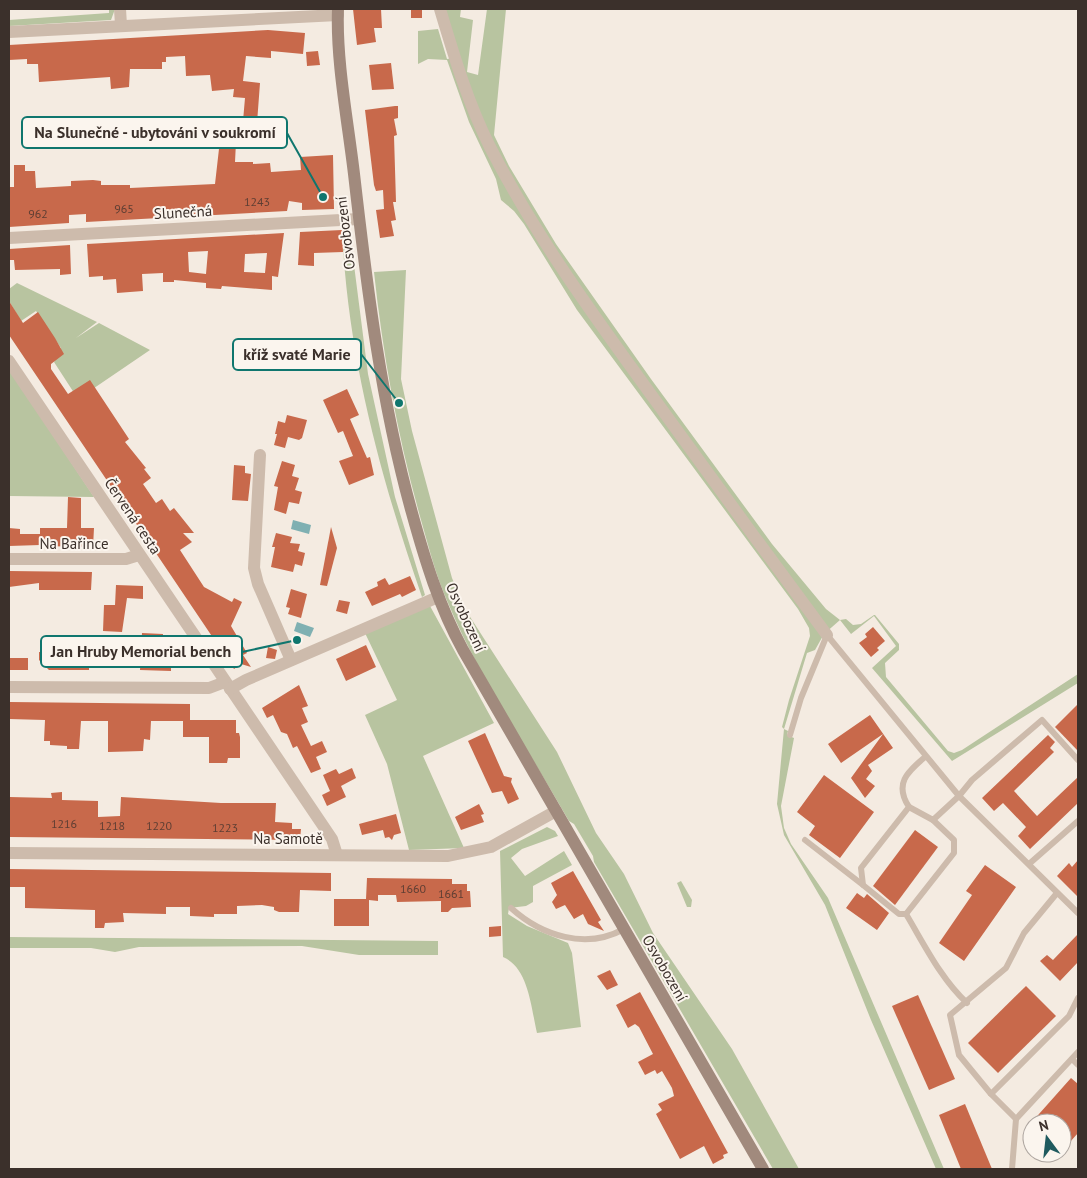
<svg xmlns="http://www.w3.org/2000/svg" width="1087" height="1178" viewBox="0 0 1087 1178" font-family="'PT Sans',sans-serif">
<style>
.green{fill:#b8c4a0}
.water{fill:#7fb0b2}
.building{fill:#c8694b;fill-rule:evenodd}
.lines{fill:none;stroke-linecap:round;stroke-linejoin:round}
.service{stroke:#cdbbac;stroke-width:6}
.minor{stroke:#cdbbac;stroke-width:12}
.secondary{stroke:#a18a7d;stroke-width:12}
.labels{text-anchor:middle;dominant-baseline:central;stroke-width:4;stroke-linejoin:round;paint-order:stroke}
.number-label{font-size:12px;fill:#5e3e33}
.street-label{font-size:15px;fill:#3b302b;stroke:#fbf5ee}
.leader{fill:none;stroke:#0f766e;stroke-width:2}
.callout-dot{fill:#0f766e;stroke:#fbf5ee;stroke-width:2}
.callout{fill:#fbf5ee;stroke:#0f766e;stroke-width:2}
.callout-label{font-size:16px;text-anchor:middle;font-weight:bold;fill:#3b302b}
</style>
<rect width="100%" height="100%" fill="#f4ebe1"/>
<!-- green -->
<g class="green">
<polygon points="109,9 115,9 111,20 9,26 9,20 109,13"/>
<polygon points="444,9 461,9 460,17 473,20 467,72 478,75 487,9 506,9 494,135 509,166 556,244 651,379 772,544 826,609 840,620 846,619 853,625 861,624 874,615 875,615 899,644 899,650 885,663 886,677 948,751 954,753 962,750 1078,674 1078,683 952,761 872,668 896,646 874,616 851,634 840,620 824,634 815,650 807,653 784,729 782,727 789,700 810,636 809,628 798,609 577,310 524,224 514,211 501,200 496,179 469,122 447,60 428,59 418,64 418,31 438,29 447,59 458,57"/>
<path d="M349,226L368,374L395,497L425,595L422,597C380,476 347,354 342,227Z"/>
<path d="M406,270L401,379L412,431L452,578L465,609L557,752L596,833L624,874L653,933L732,1049L799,1169H773L594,862L593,856L574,824L569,821C528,749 480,679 448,603C436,576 429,548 421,520C398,438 383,356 374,272Z"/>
<polygon points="17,283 97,322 76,338 99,323 150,350 78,399 54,362 61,348 36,311 21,321 9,301 9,289"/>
<polygon points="9,369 94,497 9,496"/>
<polygon points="430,606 494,723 423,756 464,848 409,850 387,764 365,715 397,700 365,633"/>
<polygon points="784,729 788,731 787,735 794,738 781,806 784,828 791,844 828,898 944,1169 936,1169 871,1020 825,905 784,835 777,804"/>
<path d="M547,827L555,831L558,836L522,849L511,858L525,876L564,851L572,865L533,886V902L526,906L509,908L508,914L527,926L568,943L572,953L581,1027L537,1033C531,1008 529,968 503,957L500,851Z"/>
<polygon points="681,881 692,900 691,907 687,907 677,883"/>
<polygon points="9,937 438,941 438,955 359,955 302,946 139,947 115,952 91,948 9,948"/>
</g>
<!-- water -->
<g class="water">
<polygon points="293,520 311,525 309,534 291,529"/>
<polygon points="297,622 314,628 310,637 294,631"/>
</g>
<!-- building -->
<g class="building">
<polygon points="353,9 381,9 382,28 374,28 376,42 357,45"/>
<rect x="411" y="9" width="11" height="9"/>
<polygon points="268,30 305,33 303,54 271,51 271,58 246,56 243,81 260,83 257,123 255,118 255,122 243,121 245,98 233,97 234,89 212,91 210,75 186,76 185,56 166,57 166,62 162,62 162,69 130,69 129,87 111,89 110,77 39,82 38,64 27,64 27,59 9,60 9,45"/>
<polygon points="318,51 320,65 307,66 306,52"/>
<polygon points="391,63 394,89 372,90 369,65"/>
<polygon points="395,106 398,106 398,118 394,119 397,135 394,136 396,202 393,202 396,220 391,221 394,236 380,238 376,210 384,209 383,190 376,191 374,185 365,110"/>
<polygon points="220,140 236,142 235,162 253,162 253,164 270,163 271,172 301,170 300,157 333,155 334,209 302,210 302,203 289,201 287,211 86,222 86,214 69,215 69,223 9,227 9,187 14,187 14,165 25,165 25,171 35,171 36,188 71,186 71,181 93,180 101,181 101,185 130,185 130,188 215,184"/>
<polygon points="342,230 343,252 314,253 314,266 298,265 300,232"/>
<path d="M284,233L278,277L272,276V290L222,286L221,289L206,288V283L174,280V282H163V273L142,274L143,291L117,293L116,279L103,280V276L89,277L87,244ZM208,251L206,274L189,272L188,252ZM267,253L265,273L244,272L245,254Z"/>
<polygon points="70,245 71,274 60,275 60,269 15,270 14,260 9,260 9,249"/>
<polygon points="9,301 23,323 38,312 55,338 64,354 51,364 51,369 68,394 90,380 129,439 125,442 146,468 144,469 151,478 143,484 156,503 162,499 170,511 174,508 194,533 183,533 192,542 180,550 204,587 232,602 234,598 242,602 231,626 247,653 243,655 251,667 241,664 234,669 9,335"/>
<polygon points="347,389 359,415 350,419 367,458 370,457 374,475 349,485 339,461 353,456 343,431 338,433 323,400"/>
<polygon points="287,415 307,420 302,438 299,440 288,437 285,448 274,445 277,434 275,434 278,421 285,423"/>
<polygon points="282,461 295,465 292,476 299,478 295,490 302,492 299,504 289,502 286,514 274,510 278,487 274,486"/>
<polygon points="234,465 245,466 245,473 251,474 248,501 232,500"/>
<polygon points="68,497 81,498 81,528 94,528 93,547 40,546 40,545 9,546 9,528 20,529 20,534 40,534 40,528 67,528"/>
<polygon points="331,527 337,548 327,586 320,585"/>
<polygon points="276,533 292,537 290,543 300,544 298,551 305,553 302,566 295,564 293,572 271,567 275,547 272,547"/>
<polygon points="9,571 92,572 91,590 39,590 39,583 9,587"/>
<polygon points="410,576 416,590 402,597 400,594 372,606 365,592 378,586 377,582 385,578 389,585"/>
<polygon points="116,585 143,586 143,599 127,598 122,632 103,631 104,605 115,605"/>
<polygon points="291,589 307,594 301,618 288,614 290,608 286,607"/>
<polygon points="339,600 350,602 347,614 336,611"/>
<polygon points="873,627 885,641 877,648 879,650 871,657 859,643 867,637 865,634"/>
<polygon points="142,633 163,634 162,655 171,655 171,671 140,670"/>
<polygon points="366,645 376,667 346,681 336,659"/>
<polygon points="268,647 277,650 275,659 266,658"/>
<polygon points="39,652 98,655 98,666 89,666 89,670 49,670 39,660"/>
<rect x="9" y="658" width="19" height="12"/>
<polygon points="299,685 308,706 302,708 308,722 301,725 311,746 322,741 327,752 316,757 321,769 311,773 297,746 293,748 287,734 281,732 273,715 267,718 262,708"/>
<polygon points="10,702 190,704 190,720 236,720 236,733 239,733 240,737 240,758 228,758 227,763 209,763 209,737 183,737 183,721 151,721 150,740 144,739 143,751 108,752 108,721 81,721 79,749 67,749 67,746 50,745 50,741 44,741 45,720 9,719"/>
<polygon points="1078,704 1078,751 1055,727"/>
<polygon points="870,715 893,748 868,765 872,771 866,779 875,786 865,798 851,778 883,734 841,763 828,744"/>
<polygon points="485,733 504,776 512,778 511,782 519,799 508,804 502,791 492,793 468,741"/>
<polygon points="1048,735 1055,742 1050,748 1054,752 1014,791 1037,816 1078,777 1078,803 1030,849 1018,836 1026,827 1003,803 994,811 982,798"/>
<polygon points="352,768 356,778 341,786 346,797 327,806 322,795 330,791 323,775 336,769 339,774"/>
<polygon points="824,775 874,812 840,858 809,835 815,826 797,812"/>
<polygon points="62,792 62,800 98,801 98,817 120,816 121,797 221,803 276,803 275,822 292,823 292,829 301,829 300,840 10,837 9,797 52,798 51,793"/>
<polygon points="479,804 484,814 481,815 484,822 461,830 455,817"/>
<polygon points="396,814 401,833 394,835 392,840 389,837 385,838 383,830 362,835 359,824"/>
<polygon points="915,830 938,847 895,905 873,886"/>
<polygon points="1078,860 1078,897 1057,876 1069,863 1072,867"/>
<polygon points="985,865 1016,887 964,961 939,943 972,895 966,891"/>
<polygon points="9,869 331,873 331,891 300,890 299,912 279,912 274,910 274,907 262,905 237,906 237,914 214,914 214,917 190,916 190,907 166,907 166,914 123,913 124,922 105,923 104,928 95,928 95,910 25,908 25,887 9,887"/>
<polygon points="573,871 601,920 598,922 604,931 588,924 583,914 574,919 565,905 556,909 552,902 557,895 551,883"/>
<polygon points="367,878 452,879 452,884 467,884 467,891 470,891 471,907 452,908 448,912 441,912 441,901 397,902 396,895 378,895 378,901 369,900 369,926 334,926 334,899 366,899"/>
<polygon points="857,893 864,898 867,894 889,913 877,930 846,908"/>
<polygon points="501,926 501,936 489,937 489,927"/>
<polygon points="1078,934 1078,962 1060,981 1040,961 1047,955 1053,960"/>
<polygon points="610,970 618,985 607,990 597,976"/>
<polygon points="1026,986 1056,1016 998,1073 968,1043"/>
<polygon points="640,992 728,1153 723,1155 724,1158 713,1164 704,1146 680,1159 656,1114 662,1110 658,1104 674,1096 672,1088 662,1071 657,1074 655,1070 645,1075 638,1062 653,1054 639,1027 635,1024 628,1028 616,1005"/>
<polygon points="918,995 955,1079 929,1090 892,1006"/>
<polygon points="1071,1078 1078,1084 1078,1133 1062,1151 1062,1123 1031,1123"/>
<polygon points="965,1104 992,1169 961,1169 939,1115"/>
</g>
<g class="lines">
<!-- service -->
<g class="service">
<polyline points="790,735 801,698 827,635 959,796 1078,913"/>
<path d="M925,757C907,772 894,784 909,807L861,868L863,885L899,914H906L954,853V840L933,820"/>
<polyline points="909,807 933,820 959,796 972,780 1042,720 1078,760"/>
<polyline points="805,840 863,885"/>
<polyline points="1029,864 1078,821"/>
<polyline points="1057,893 1024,933 1006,968 950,1015 959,1055 991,1094 1016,1119 1078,1052"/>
<path d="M511,908C542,936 586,950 624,929"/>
<path d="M906,914C924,944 941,979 967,1003"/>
<polyline points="1072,1059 1078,1065"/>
<polyline points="991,1094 1069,1016 1078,998"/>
<polyline points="1012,1169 1016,1119"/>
</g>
<!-- minor -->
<g class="minor">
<polyline points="120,9 121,25"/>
<path d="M440,9C454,56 468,103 490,147C536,237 596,319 655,400C712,479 769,557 827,635"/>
<polyline points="9,32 338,15"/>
<polyline points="9,238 359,219"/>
<polyline points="9,361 332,839 337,855"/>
<polyline points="260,455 254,568 258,584 291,660"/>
<polyline points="9,559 126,559 139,555"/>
<polyline points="9,687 209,688 225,682"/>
<polyline points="230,689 246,680 438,597"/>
<polyline points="9,853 448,856 491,847 556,811"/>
</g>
<!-- secondary -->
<path class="secondary" d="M338,9C336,61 348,122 354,174C367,288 381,402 412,513C425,560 439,606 463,650L763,1169"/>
</g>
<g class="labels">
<!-- number labels -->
<g class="number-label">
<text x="257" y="201">1243</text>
<text x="124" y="208">965</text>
<text x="38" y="213">962</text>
<text x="64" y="823">1216</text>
<text x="112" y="825">1218</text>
<text x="159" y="825">1220</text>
<text x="225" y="827">1223</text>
<text x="413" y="888">1660</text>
<text x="451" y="893">1661</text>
</g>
<!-- street labels -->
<g class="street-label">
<text transform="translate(183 212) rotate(-3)">Slunečná</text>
<text transform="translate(345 233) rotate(-97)">Osvobození</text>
<text transform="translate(133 516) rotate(56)">Červená cesta</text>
<text x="74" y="543">Na Bařince</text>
<text transform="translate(466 617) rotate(65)">Osvobození</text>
<text x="288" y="838">Na Samotě</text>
<text transform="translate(665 968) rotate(60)">Osvobození</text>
</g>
</g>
<!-- callouts -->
<path class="leader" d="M323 197L287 133M399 403L361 354M297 640L242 652"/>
<g class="callout-dot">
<circle cx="323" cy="197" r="5"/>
<circle cx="399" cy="403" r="5"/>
<circle cx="297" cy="640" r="5"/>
</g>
<g class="callout">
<rect x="22" y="117" width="265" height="31" rx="5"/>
<rect x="233" y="339" width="128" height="31" rx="5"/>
<rect x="41" y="636" width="201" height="31" rx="5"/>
</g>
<g class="callout-label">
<text x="155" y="138">Na Slunečné - ubytováni v soukromí</text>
<text x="297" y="360">kříž svaté Marie</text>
<text x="141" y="657">Jan Hruby Memorial bench</text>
</g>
<!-- border -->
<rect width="1087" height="1178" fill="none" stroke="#3b302b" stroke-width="20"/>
<!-- north arrow -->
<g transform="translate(1047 1138) rotate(345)"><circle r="24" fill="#fbf5ee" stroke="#aea6a0"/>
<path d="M0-4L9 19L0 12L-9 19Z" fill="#1f5a5e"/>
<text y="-8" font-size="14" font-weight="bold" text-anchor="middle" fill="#3b302b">N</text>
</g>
</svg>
